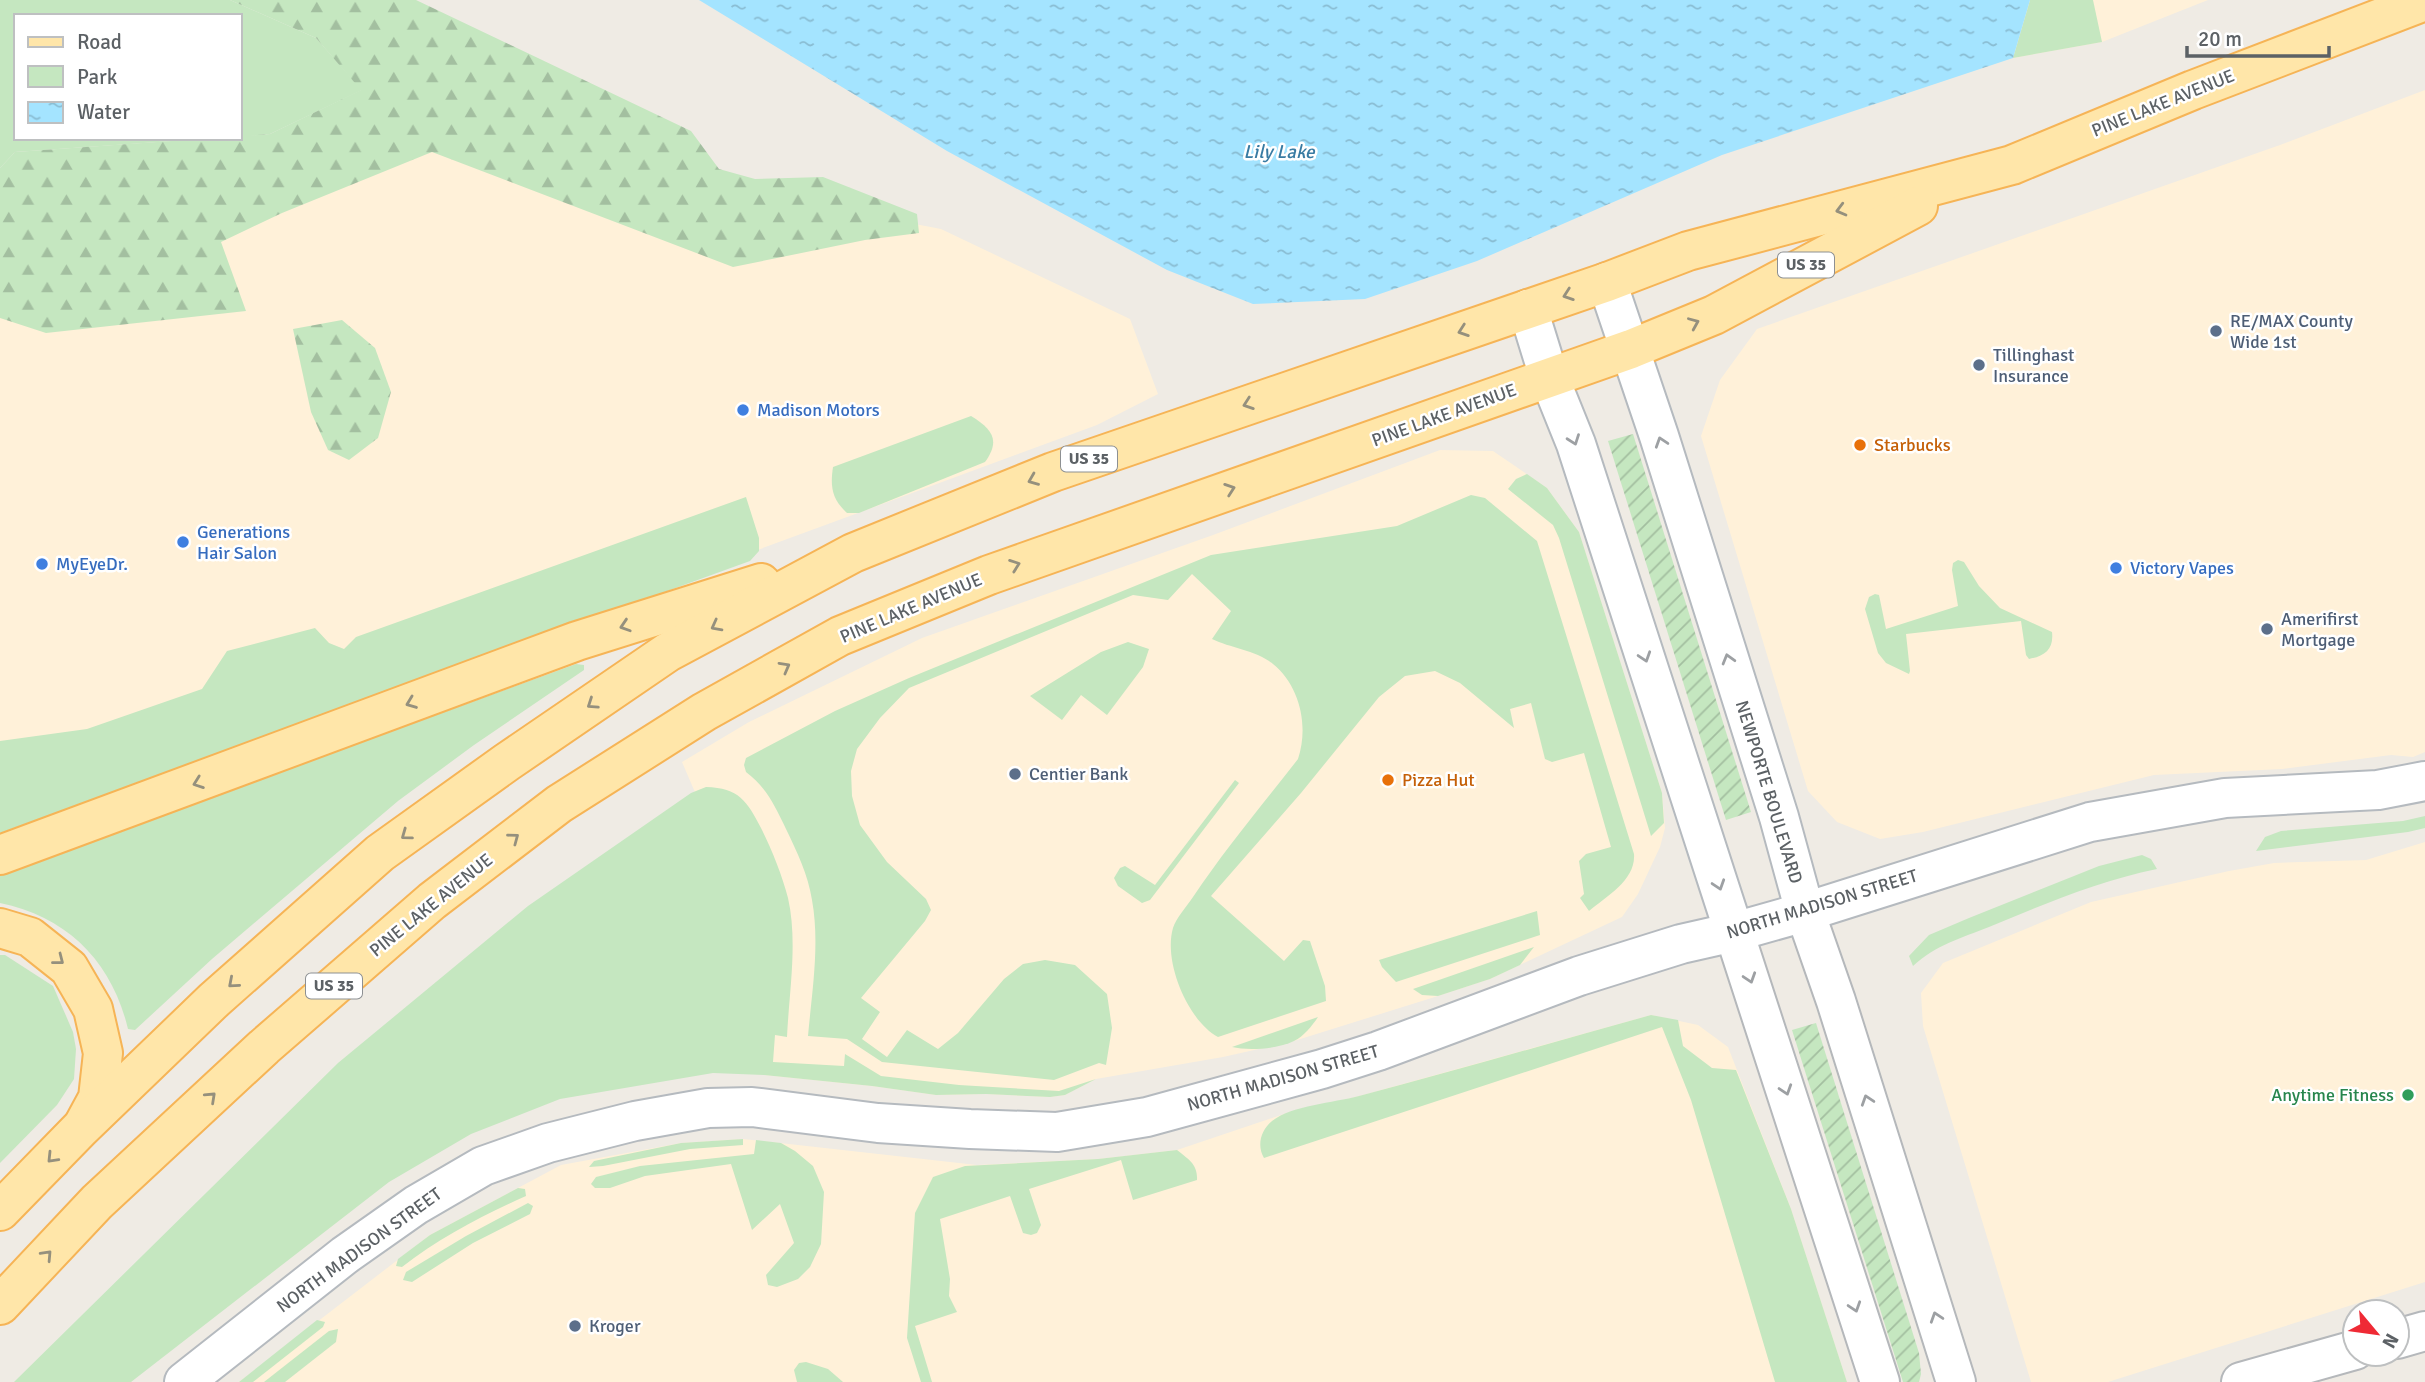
<svg xmlns="http://www.w3.org/2000/svg" width="2425" height="1382" viewBox="0 0 2425 1382" font-family="Signika,sans-serif">
<style>
.commercial{fill:#fff1d9}
.green{fill:#c5e7c0}
.forest{fill:url(#forest-firs)}
.garden{fill:url(#garden-furrows)}
.water{fill:url(#water-ripples)}
.lines{fill:none;stroke-linecap:round;stroke-linejoin:round}
.street-casing{stroke:#b5b8bb;stroke-width:42}
.secondary-casing{stroke:#b5babf;stroke-width:42}
.primary-casing{stroke:#f6b456;stroke-width:42}
.street{stroke:#fff;stroke-width:38}
.secondary{stroke:#fff;stroke-width:38}
.primary{stroke:#ffe6a9;stroke-width:38}
.oneway{stroke:#95907d}
.oneway2{stroke:#9da0a3}
.service-dot{fill:#5c6f8a;stroke:#fff;stroke-width:2.5}
.shop-dot{fill:#3f7fe0;stroke:#fff;stroke-width:2.5}
.food-dot{fill:#e8710a;stroke:#fff;stroke-width:2.5}
.leisure-dot{fill:#2e9e5b;stroke:#fff;stroke-width:2.5}
.labels{text-anchor:middle;dominant-baseline:central;stroke-width:5;stroke-linejoin:round;paint-order:stroke}
.shield{fill:#fff;stroke:#8d9093;stroke-width:2}
.shield-label{font-size:16px;font-weight:bold;fill:#5c6165}
.street-label{font-size:18px;fill:#5c6165;stroke:#fff}
.service-label{font-size:18px;fill:#4e5e75;stroke:#fff;text-anchor:start}
.shop-label{font-size:18px;fill:#366cbe;stroke:#fff;text-anchor:start}
.food-label{font-size:18px;fill:#c56008;stroke:#fff;text-anchor:start}
.leisure-label{font-size:18px;fill:#27864d;stroke:#fff;text-anchor:end}
.water-label{font-size:19px;font-style:italic;fill:#387ba3;stroke:#fff}
</style>
<defs>
<pattern id="forest-firs" width="22" height="20" patternUnits="userSpaceOnUse" patternTransform="scale(1.75)"><rect width="22" height="20" fill="#c5e7c0"/><path d="M5 1l3.5 6h-7zM16 11l3.5 6h-7z" fill="#a3bfa0"/></pattern>
<pattern id="garden-furrows" width="10" height="10" patternUnits="userSpaceOnUse" patternTransform="scale(1.75)"><rect width="10" height="10" fill="#c5e7c0"/><path d="M-1 1l2-2M0 10L10 0M9 11l2-2" fill="none" stroke="#a3bfa0"/></pattern>
<pattern id="water-ripples" width="26" height="14" patternUnits="userSpaceOnUse" patternTransform="scale(1.75)"><rect width="26" height="14" fill="#a4e4ff"/><path d="M2 4q2-2 4 0t4 0M15 11q2-2 4 0t4 0" fill="none" stroke="#89bcd2"/></pattern>
</defs>
<rect width="100%" height="100%" fill="#efebe4"/>
<!-- commercial -->
<g class="commercial">
<polygon points="2030,0 2208,0 2102,42 2013,58"/>
<polygon points="2425,90 2425,752 2413,757 2391,755 2282,769 2154,775 1923,832 1880,839 1837,822 1808,791 1701,436 1720,380 1757,329 2280,145"/>
<polygon points="492,143 941,229 1130,319 1158,394 1097,425 0,829 0,168"/>
<polygon points="1440,450 1493,451 1547,488 1579,532 1662,793 1665,828 1660,847 1638,894 1622,917 1490,979 1438,996 1294,1041 1223,1057 1096,1079 1065,1095 1050,1097 986,1094 936,1095 872,1086 764,1075 742,902 682,762 749,722 922,638 1213,535"/>
<polygon points="2425,842 2425,1282 2108,1382 2031,1382 1923,1026 1921,993 1943,963 2091,902 2229,871 2274,863 2366,860"/>
<polygon points="1651,1015 1698,1025 1728,1047 1791,1209 1847,1382 239,1382 430,1235 561,1165 681,1143 743,1139 977,1165 1098,1159 1177,1150 1290,1112 1356,1097"/>
</g>
<!-- green -->
<g class="green">
<polygon points="0,0 230,0 316,38 362,90 270,134 240,137 240,16 16,16 16,138 216,138 15,152 0,168"/>
<polygon points="2030,0 2093,0 2102,42 2013,58"/>
<path d="M971,416C992,429 1001,440 985,462L859,513H847C832,499 830,487 833,467Z"/>
<polygon points="1527,474 1547,488 1579,532 1662,793 1664,823 1651,836 1559,538 1553,525 1508,489 1516,479"/>
<path d="M1471,495L1485,498L1537,541L1634,854C1636,880 1607,896 1589,911L1580,898L1584,894L1579,861L1586,854L1611,847L1584,753L1552,762L1545,759L1531,703L1510,709L1514,728L1460,683L1435,671L1405,676L1379,697L1301,793L1211,896L1284,961L1303,940L1310,941L1325,986L1326,1001L1218,1037C1188,1021 1163,962 1173,928C1176,918 1187,906 1193,897C1225,849 1263,804 1298,759C1309,726 1300,686 1273,664C1256,650 1230,648 1212,639L1231,611L1192,574L1168,600L1133,595L909,688L880,718L857,749L851,771L852,796L860,825L887,862L926,899L931,910L925,921L861,998L880,1012L862,1039L887,1057L907,1030L938,1049L958,1033L1004,979L1023,964L1045,960L1075,965L1107,994L1112,1028L1106,1065L1099,1063L1054,1080L882,1062L847,1039L808,1036C812,991 820,944 812,900C808,874 797,852 786,829C775,806 766,787 746,772L744,765L746,758L835,711L909,678L1211,555L1397,526Z"/>
<polygon points="746,497 759,538 759,551 750,561 0,833 0,741 87,729 202,689 227,651 315,628 329,643 344,649 356,637"/>
<path d="M1958,560L1964,562L1979,586L2000,608L2052,632C2054,649 2045,656 2029,659L2026,655L2021,621L1906,634L1910,671L1909,674L1886,663L1878,653L1865,609L1869,597L1875,594L1879,595L1886,629L1958,606L1952,570L1953,563Z"/>
<polygon points="1128,642 1149,649 1143,667 1107,715 1081,695 1062,720 1030,696 1101,652"/>
<path d="M576,664L584,665V670L474,745L398,801L212,959L135,1030L128,1029C112,962 68,917 0,903V874Z"/>
<polygon points="1235,780 1239,783 1150,900 1142,903 1118,886 1114,878 1120,868 1125,866 1155,885"/>
<path d="M706,787C739,788 747,801 761,828C772,850 782,875 788,898C798,942 789,993 787,1037L775,1035L773,1062L844,1066L845,1054L881,1076L959,1085L1059,1091L1096,1079L1065,1095L1050,1097L986,1094L936,1095L872,1086L764,1075L713,1073L560,1099L471,1134L389,1182L131,1382H14L338,1063L528,906L691,793Z"/>
<polygon points="2425,816 2425,828 2408,832 2256,851 2265,837 2281,831 2403,821"/>
<path d="M2142,855L2151,859L2157,869C2099,881 2044,904 1989,927C1961,938 1936,945 1913,966L1909,956L1929,935L1969,918L2099,866Z"/>
<polygon points="1537,911 1540,935 1396,982 1382,967 1379,960"/>
<polygon points="1534,947 1520,965 1490,979 1438,996 1422,995 1413,989"/>
<polygon points="0,955 5,955 53,986 73,1032 76,1049 74,1079 57,1105 0,1163"/>
<path d="M1651,1015L1678,1020L1683,1046L1712,1068L1736,1070L1791,1209L1847,1382H1775L1691,1100L1662,1027L1264,1158C1257,1146 1260,1131 1272,1121C1293,1105 1333,1103 1359,1096C1457,1070 1554,1042 1651,1015Z"/>
<path d="M1318,1017C1312,1026 1304,1036 1294,1041C1278,1049 1248,1051 1232,1047Z"/>
<polygon points="743,1139 743,1145 690,1149 603,1166 589,1167 594,1161 681,1143"/>
<polygon points="756,1140 781,1143 795,1151 813,1166 824,1192 821,1244 810,1267 798,1279 777,1287 768,1285 766,1275 794,1243 780,1204 752,1230 731,1164 645,1176 610,1188 595,1188 591,1184 596,1177 640,1166 754,1154"/>
<path d="M1177,1150C1188,1159 1198,1164 1197,1180L1133,1200L1121,1160L1029,1189L1041,1225L1037,1233L1031,1235L1023,1233L1010,1196L940,1219L950,1279L949,1296L957,1312L915,1326L932,1382H921L907,1338L915,1213L933,1177L965,1166L1098,1159Z"/>
<path d="M518,1188L525,1189L526,1196C483,1215 439,1238 402,1267L396,1266L398,1259L430,1235Z"/>
<polygon points="528,1203 533,1206 530,1214 473,1243 412,1282 403,1280 406,1272 466,1236"/>
<polygon points="317,1320 325,1322 323,1327 253,1382 239,1382"/>
<polygon points="338,1329 336,1342 285,1382 264,1382 329,1331"/>
<polygon points="806,1362 828,1369 843,1382 797,1382 794,1370 799,1363"/>
</g>
<!-- forest -->
<g class="forest">
<polygon points="230,0 416,0 691,131 719,169 755,179 823,177 917,214 919,233 865,240 733,267 432,152 282,213 221,242 246,311 46,333 0,318 0,168 15,152 270,134 361,90 316,38"/>
<polygon points="342,320 375,348 391,392 378,438 349,460 328,450 311,412 293,329"/>
</g>
<!-- garden -->
<g class="garden">
<polygon points="1633,434 1751,812 1726,820 1608,441"/>
<polygon points="1816,1023 1919,1353 1921,1374 1919,1382 1903,1382 1792,1030"/>
</g>
<!-- water -->
<polygon class="water" points="699,0 2030,0 2013,58 1722,155 1477,261 1365,299 1253,304 1167,270 947,151"/>
<g class="lines">
<defs>
<g id="street">
<polyline points="1805,912 1836,1001 1956,1382"/>
<polyline points="1734,932 1880,1382"/>
<polyline points="2397,1339 2425,1331"/>
<polyline points="2241,1382 2355,1350"/>
</g>
<g id="secondary">
<polyline points="1607,282 1659,436 1779,817 1805,912"/>
<polyline points="1528,309 1549,377 1576,444 1734,932"/>
<polyline points="184,1382 345,1255 416,1205 483,1166 548,1143 635,1121 708,1108 752,1107 878,1123 970,1129 1057,1132 1147,1117 1322,1069 1378,1051 1579,976 1681,944 1734,932 1805,912 2090,822 2225,798 2378,790 2425,781"/>
</g>
<g id="primary">
<polyline points="0,855 577,641 761,583"/>
<polyline points="0,928 30,937 69,968 93,1009 103,1053 98,1098 85,1122"/>
<polyline points="0,1211 81,1128 214,1000 380,853 507,762 668,652 853,553 1053,472 1607,282 1688,251 2012,165 2193,90 2425,1"/>
<polyline points="0,1305 97,1202 264,1047 432,901 559,804 704,712 840,636 989,575 1631,349 1714,315 1918,206"/>
</g>
</defs>
<!-- street casing -->
<use href="#street" class="street-casing"/>
<!-- secondary casing -->
<use href="#secondary" class="secondary-casing"/>
<!-- primary casing -->
<use href="#primary" class="primary-casing"/>
<!-- street -->
<use href="#street" class="street"/>
<!-- secondary -->
<use href="#secondary" class="secondary"/>
<!-- primary -->
<use href="#primary" class="primary"/>
</g>
<!-- one-way arrows -->
<defs><path id="oneway-chevron" d="M-2-3.5L2.5 0L-2 3.5" fill="none" stroke-width="1.6" stroke-linecap="round" stroke-linejoin="round" transform="scale(1.75)"/></defs>
<g class="oneway">
<use href="#oneway-chevron" transform="translate(1841 210) rotate(165)"/>
<use href="#oneway-chevron" transform="translate(1568 295) rotate(161)"/>
<use href="#oneway-chevron" transform="translate(1694 323) rotate(-23)"/>
<use href="#oneway-chevron" transform="translate(1463 331) rotate(161)"/>
<use href="#oneway-chevron" transform="translate(1248 404) rotate(161)"/>
<use href="#oneway-chevron" transform="translate(1033 480) rotate(158)"/>
<use href="#oneway-chevron" transform="translate(1230 489) rotate(-19)"/>
<use href="#oneway-chevron" transform="translate(1015 565) rotate(-20)"/>
<use href="#oneway-chevron" transform="translate(625 626) rotate(162)"/>
<use href="#oneway-chevron" transform="translate(716 626) rotate(152)"/>
<use href="#oneway-chevron" transform="translate(785 667) rotate(-29)"/>
<use href="#oneway-chevron" transform="translate(411 703) rotate(159)"/>
<use href="#oneway-chevron" transform="translate(592 704) rotate(146)"/>
<use href="#oneway-chevron" transform="translate(198 783) rotate(160)"/>
<use href="#oneway-chevron" transform="translate(406 835) rotate(144)"/>
<use href="#oneway-chevron" transform="translate(514 838) rotate(-37)"/>
<use href="#oneway-chevron" transform="translate(59 960) rotate(38)"/>
<use href="#oneway-chevron" transform="translate(233 983) rotate(139)"/>
<use href="#oneway-chevron" transform="translate(211 1097) rotate(-43)"/>
<use href="#oneway-chevron" transform="translate(52 1158) rotate(134)"/>
<use href="#oneway-chevron" transform="translate(47 1255) rotate(-47)"/>
</g>
<g class="oneway2">
<use href="#oneway-chevron" transform="translate(1574 440) rotate(70)"/>
<use href="#oneway-chevron" transform="translate(1661 442) rotate(-108)"/>
<use href="#oneway-chevron" transform="translate(1645 657) rotate(72)"/>
<use href="#oneway-chevron" transform="translate(1728 659) rotate(-106)"/>
<use href="#oneway-chevron" transform="translate(1719 885) rotate(72)"/>
<use href="#oneway-chevron" transform="translate(1750 978) rotate(72)"/>
<use href="#oneway-chevron" transform="translate(1786 1090) rotate(72)"/>
<use href="#oneway-chevron" transform="translate(1867 1100) rotate(-108)"/>
<use href="#oneway-chevron" transform="translate(1855 1307) rotate(72)"/>
<use href="#oneway-chevron" transform="translate(1936 1317) rotate(-108)"/>
</g>
<!-- markers -->
<g class="service-dot">
<circle cx="2216" cy="331" r="7"/>
<circle cx="1979" cy="365" r="7"/>
<circle cx="2267" cy="629" r="7"/>
<circle cx="1015" cy="774" r="7"/>
<circle cx="575" cy="1326" r="7"/>
</g>
<g class="shop-dot">
<circle cx="743" cy="410" r="7"/>
<circle cx="183" cy="542" r="7"/>
<circle cx="42" cy="564" r="7"/>
<circle cx="2116" cy="568" r="7"/>
</g>
<g class="food-dot">
<circle cx="1860" cy="445" r="7"/>
<circle cx="1388" cy="780" r="7"/>
</g>
<circle class="leisure-dot" cx="2408" cy="1095" r="7"/>
<g class="labels">
<!-- shield labels -->
<g class="shield">
<rect x="1778" y="252.5" width="56" height="25" rx="5"/>
<rect x="1061" y="446.5" width="56" height="25" rx="5"/>
<rect x="306" y="973.5" width="56" height="25" rx="5"/>
</g>
<g class="shield-label">
<text x="1806" y="265">US 35</text>
<text x="1089" y="459">US 35</text>
<text x="334" y="986">US 35</text>
</g>
<!-- street labels -->
<g class="street-label">
<text transform="translate(2163 103) rotate(-22)">PINE LAKE AVENUE</text>
<text transform="translate(1444 415) rotate(-20)">PINE LAKE AVENUE</text>
<text transform="translate(911 608) rotate(-23)">PINE LAKE AVENUE</text>
<text transform="translate(1769 792) rotate(73)">NEWPORTE BOULEVARD</text>
<text transform="translate(1822 904) rotate(-17)">NORTH MADISON STREET</text>
<text transform="translate(431 905) rotate(-39)">PINE LAKE AVENUE</text>
<text transform="translate(1283 1078) rotate(-16)">NORTH MADISON STREET</text>
<text transform="translate(359 1250) rotate(-36)">NORTH MADISON STREET</text>
</g>
<!-- service labels -->
<g class="service-label">
<text x="2230" y="321">RE/MAX County<tspan x="2230" dy="21">Wide 1st</tspan></text>
<text x="1993" y="355">Tillinghast<tspan x="1993" dy="21">Insurance</tspan></text>
<text x="2281" y="619">Amerifirst<tspan x="2281" dy="21">Mortgage</tspan></text>
<text x="1029" y="774">Centier Bank</text>
<text x="589" y="1326">Kroger</text>
</g>
<!-- shop labels -->
<g class="shop-label">
<text x="757" y="410">Madison Motors</text>
<text x="197" y="532">Generations<tspan x="197" dy="21">Hair Salon</tspan></text>
<text x="56" y="564">MyEyeDr.</text>
<text x="2130" y="568">Victory Vapes</text>
</g>
<!-- food labels -->
<g class="food-label">
<text x="1874" y="445">Starbucks</text>
<text x="1402" y="780">Pizza Hut</text>
</g>
<!-- leisure labels -->
<g class="leisure-label">
<text x="2394" y="1095">Anytime Fitness</text>
</g>
<!-- water labels -->
<g class="water-label">
<text x="1279" y="152">Lily Lake</text>
</g>
</g>
<!-- legend -->
<rect x="14" y="14" width="228" height="126" fill="#ffffff" stroke="#bec0c1" stroke-width="2"/>
<rect x="28" y="37" width="35" height="10" fill="#ffe6a9" stroke="#bec0c1" stroke-width="2"/>
<text x="77" y="49" font-size="21" fill="#5c6165">Road</text>
<rect x="28" y="66" width="35" height="21" fill="#c5e7c0" stroke="#bec0c1" stroke-width="2"/>
<text x="77" y="84" font-size="21" fill="#5c6165">Park</text>
<rect x="28" y="102" width="35" height="21" fill="url(#water-ripples)" stroke="#bec0c1" stroke-width="2"/>
<text x="77" y="119" font-size="21" fill="#5c6165">Water</text>
<!-- north arrow -->
<g transform="translate(2376 1333) rotate(119)"><circle r="33" fill="#ffffff" stroke="#bec0c1" stroke-width="2"/>
<path d="M0-5L12 26L0 18L-12 26Z" fill="#ef2a35"/>
<text y="-10" font-size="19" font-weight="bold" text-anchor="middle" fill="#5c6165">N</text>
</g>
<!-- scale -->
<path d="M2187 46v10h142v-10" fill="none" stroke="#5c6165" stroke-width="3.5"/>
<text x="2198" y="46" font-size="21" fill="#5c6165" stroke="#ffffff" stroke-width="5" paint-order="stroke">20 m</text>
</svg>
